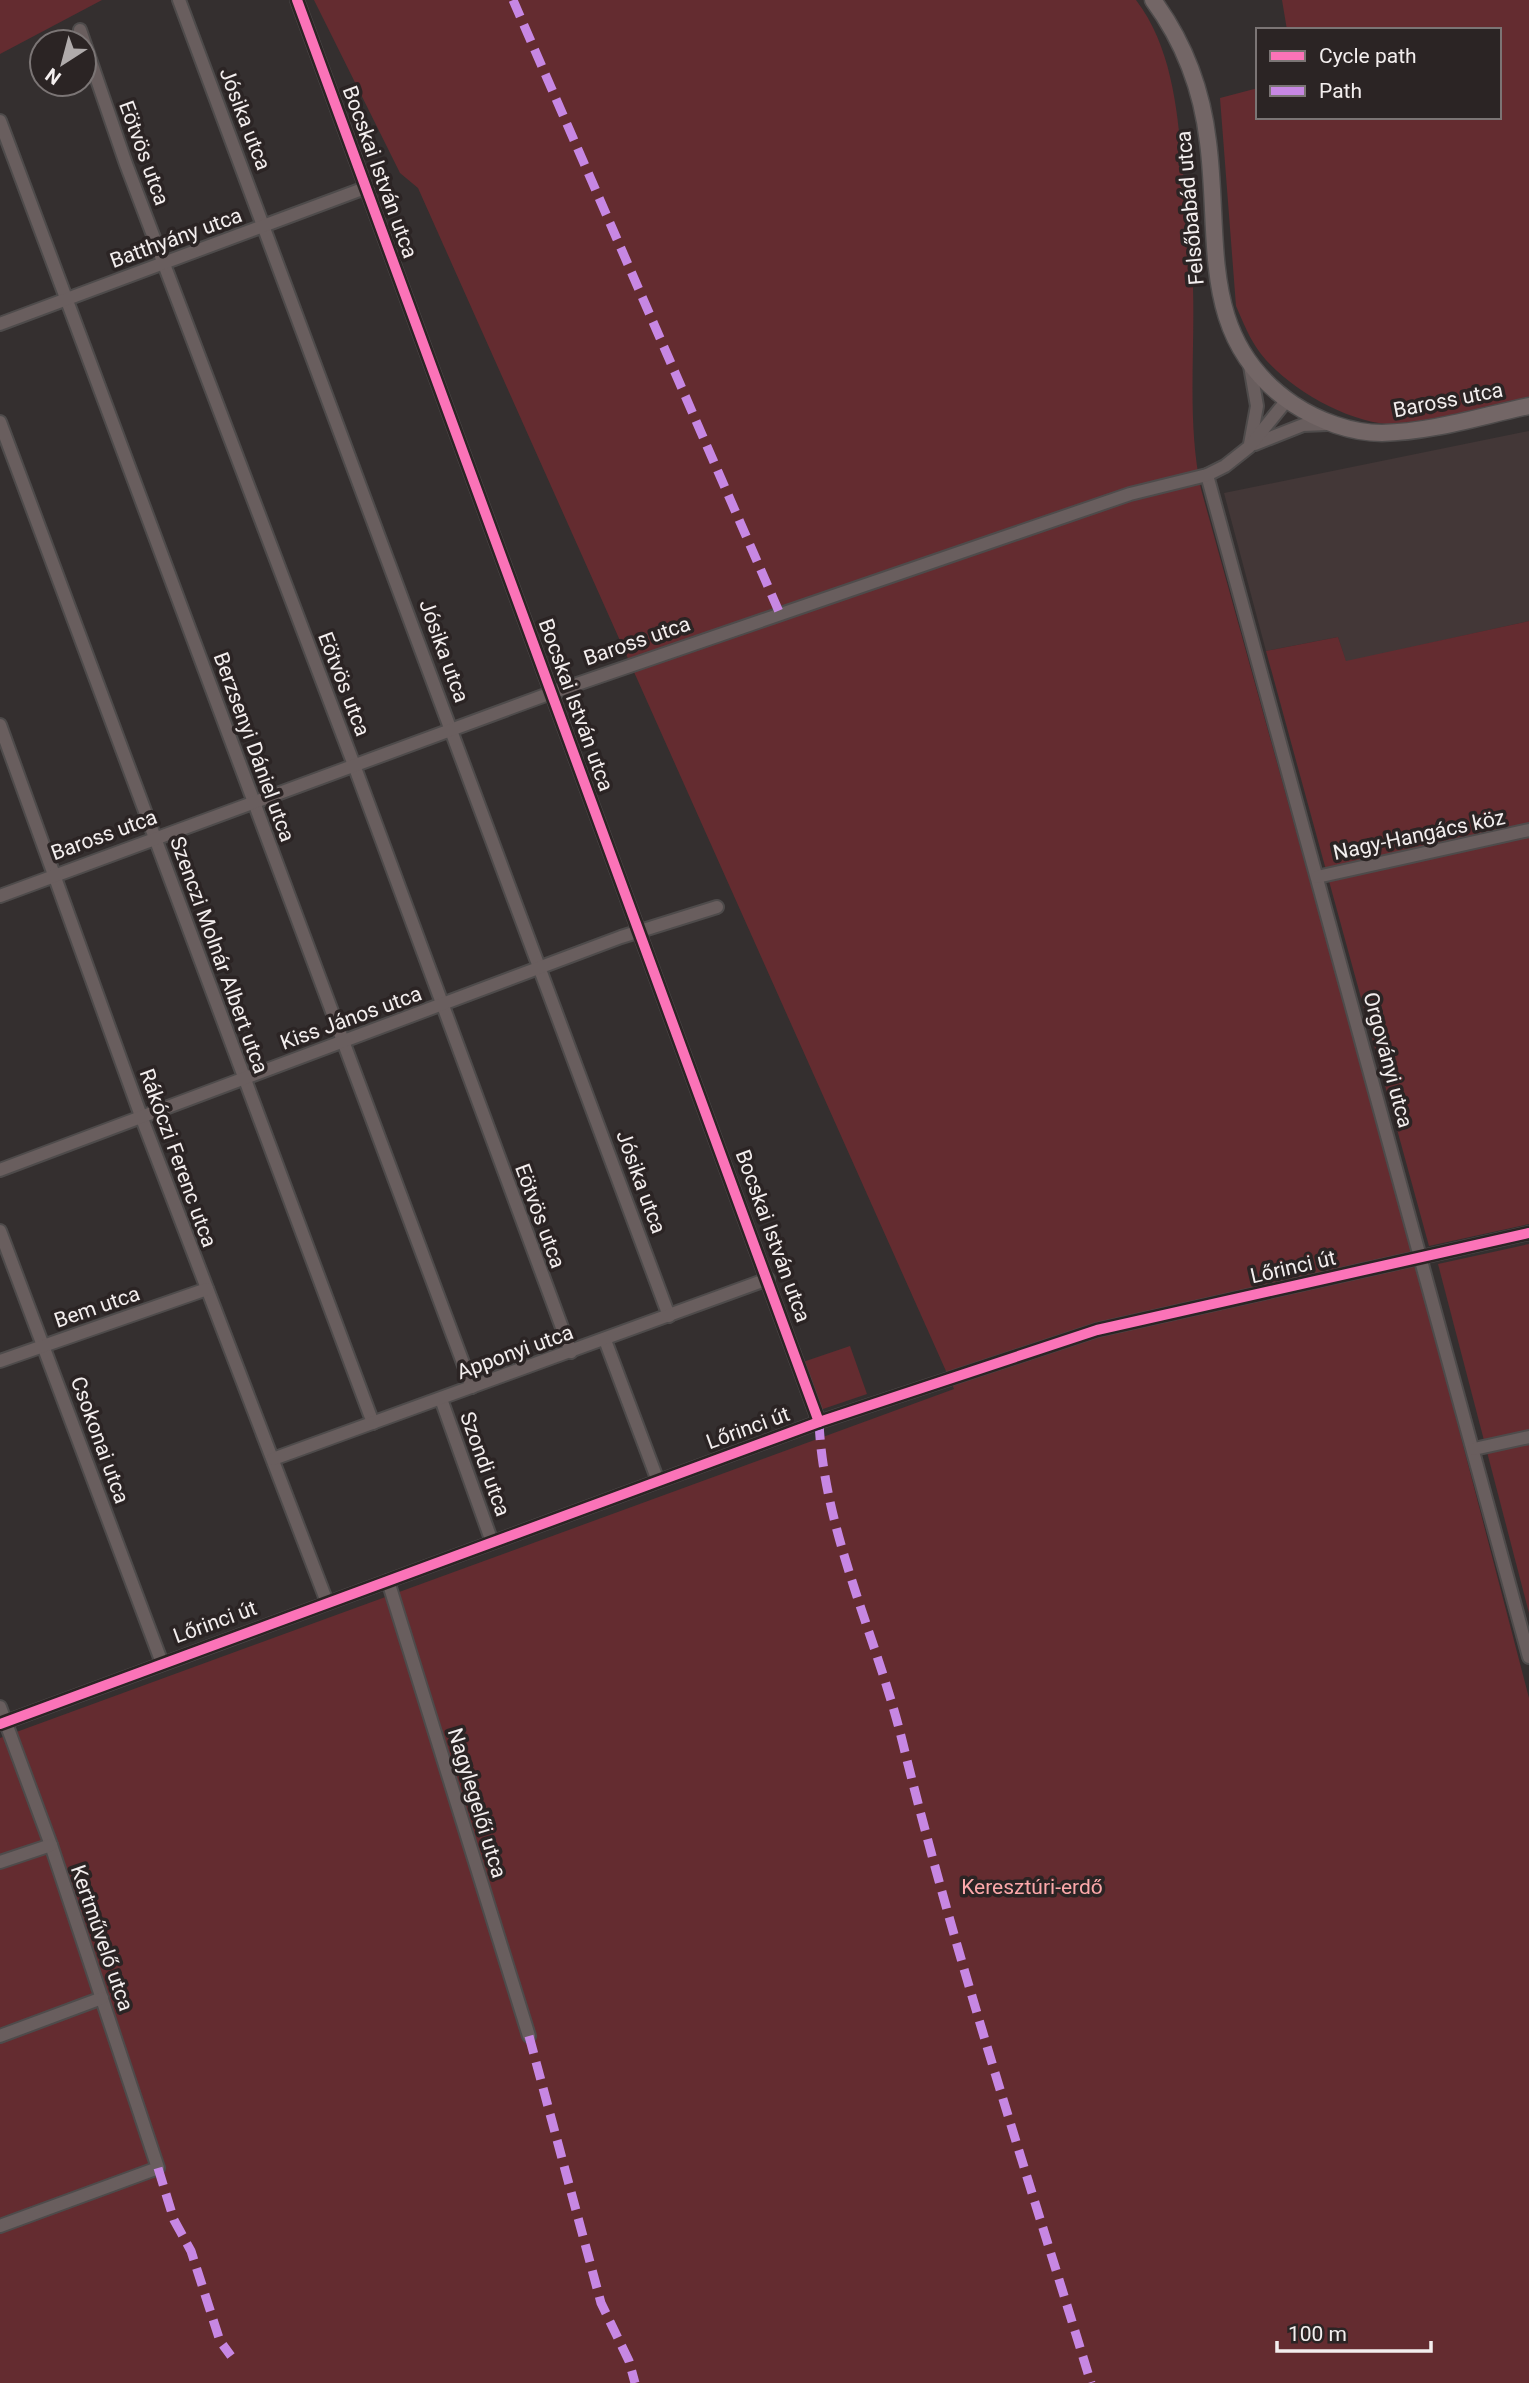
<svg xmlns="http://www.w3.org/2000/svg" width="1529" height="2383" viewBox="0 0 1529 2383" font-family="Roboto,sans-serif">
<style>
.built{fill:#433737}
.green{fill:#642c30}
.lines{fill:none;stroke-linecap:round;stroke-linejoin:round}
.minor-casing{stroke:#4e4b4b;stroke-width:16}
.major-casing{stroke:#4e4b4b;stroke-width:19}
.minor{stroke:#695e5e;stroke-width:12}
.major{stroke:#736666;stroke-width:16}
.quiet{stroke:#c787e3;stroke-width:9;stroke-dasharray:18 9;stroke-linecap:butt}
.cycleway-casing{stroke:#2b2424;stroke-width:15}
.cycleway{stroke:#fb73b8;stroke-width:10}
.labels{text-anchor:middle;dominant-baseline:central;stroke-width:7;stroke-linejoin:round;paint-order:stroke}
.street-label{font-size:21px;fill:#f3eeee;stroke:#2b2424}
.park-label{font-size:21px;fill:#fca8aa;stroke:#2b2424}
</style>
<rect width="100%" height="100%" fill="#342f2f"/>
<!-- built -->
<polygon class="built" points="1529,431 1529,621 1346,662 1338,637 1266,651 1224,493"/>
<!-- green -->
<g class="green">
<polygon points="0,0 102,0 0,54"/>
<path d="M314,0H1136C1171,46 1177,106 1182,161C1185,203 1192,246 1193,288C1195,355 1187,423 1201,489L1409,1238L1529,1698V2383H0V1738L954,1389L418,188L400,173Z"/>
<path d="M1282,0H1529V398C1489,407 1448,419 1407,424C1359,430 1290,391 1261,354C1250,340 1243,322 1236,306L1220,98L1258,88V117H1499V30H1287Z"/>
<polygon points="1529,621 1529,1224 1429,1246 1266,651 1338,637 1346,661"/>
<polygon points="1529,1244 1529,1613 1438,1264"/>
<polygon points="850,1346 867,1394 820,1410 803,1362"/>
</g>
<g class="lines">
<defs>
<g id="minor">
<polyline points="179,0 669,1316"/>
<polyline points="297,0 819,1422"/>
<polyline points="80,30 126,164 354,765 571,1352"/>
<polyline points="0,121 472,1387"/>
<polyline points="0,324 365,188"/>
<polyline points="0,422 373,1423"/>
<polyline points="1250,444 1257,406 1250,366"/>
<polyline points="1255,444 1303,425 1328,424"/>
<polyline points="1207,475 1529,1657"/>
<polyline points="0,725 141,1116 327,1602"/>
<polyline points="1317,877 1529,830"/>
<polyline points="0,896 551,693 1130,494 1207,475 1225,466 1249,447 1287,400"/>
<polyline points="0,1170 621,937 717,907"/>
<polyline points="0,1231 162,1663"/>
<polyline points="605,1340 658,1481"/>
<polyline points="0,1361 207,1289"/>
<polyline points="441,1399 492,1542"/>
<polyline points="1474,1449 1529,1437"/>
<polyline points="273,1459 768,1279"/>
<polyline points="388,1581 529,2036"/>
<polyline points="0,1707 51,1845 158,2168 0,2226"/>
<polyline points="0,1724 819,1422 1097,1330 1529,1233"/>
<polyline points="0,1862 51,1845"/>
<polyline points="0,2036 102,1998"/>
</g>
<path id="major" d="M1153,0C1184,42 1202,90 1208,142C1221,241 1197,339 1293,404C1319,421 1351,433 1382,433C1432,432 1481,416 1529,406"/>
</defs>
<!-- minor casing -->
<use href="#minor" class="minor-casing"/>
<!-- major casing -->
<use href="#major" class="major-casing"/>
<!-- minor -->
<use href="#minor" class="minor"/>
<!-- major -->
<use href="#major" class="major"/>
<!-- quiet -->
<g class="quiet">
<polyline points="513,0 780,614"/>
<path d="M819,1422C824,1533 877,1637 903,1744C956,1959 1026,2171 1091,2383"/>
<polyline points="529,2036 601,2303 629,2361 635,2383"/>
<polyline points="158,2168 174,2220 191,2251 220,2341 231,2356"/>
</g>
<defs>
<g id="cycleway">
<polyline points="297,0 819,1422"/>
<polyline points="0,1724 819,1422 1097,1330 1529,1233"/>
</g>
</defs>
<!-- cycleway casing -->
<use href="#cycleway" class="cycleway-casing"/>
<!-- cycleway -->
<use href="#cycleway" class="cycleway"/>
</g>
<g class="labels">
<!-- street labels -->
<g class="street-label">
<text transform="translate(245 119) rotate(69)">Jósika utca</text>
<text transform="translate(144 153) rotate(70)">Eötvös utca</text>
<text transform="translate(380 172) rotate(70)">Bocskai István utca</text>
<text transform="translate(1190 208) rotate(-95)">Felsőbabád utca</text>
<text transform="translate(176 238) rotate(-20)">Batthyány utca</text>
<text transform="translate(1448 400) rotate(-11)">Baross utca</text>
<text transform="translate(637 641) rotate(-19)">Baross utca</text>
<text transform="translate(444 651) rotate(70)">Jósika utca</text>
<text transform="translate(344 684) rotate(69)">Eötvös utca</text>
<text transform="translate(576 705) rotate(70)">Bocskai István utca</text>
<text transform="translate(254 747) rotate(70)">Berzsenyi Dániel utca</text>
<text transform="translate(104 835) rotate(-20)">Baross utca</text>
<text transform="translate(1419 835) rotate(-12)">Nagy-Hangács köz</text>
<text transform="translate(219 955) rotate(70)">Szenczi Molnár Albert utca</text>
<text transform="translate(351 1018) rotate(-20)">Kiss János utca</text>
<text transform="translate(1388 1060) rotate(75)">Orgoványi utca</text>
<text transform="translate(178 1158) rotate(70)">Rákóczi Ferenc utca</text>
<text transform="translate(641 1182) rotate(70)">Jósika utca</text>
<text transform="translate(540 1216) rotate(70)">Eötvös utca</text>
<text transform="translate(773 1236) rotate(70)">Bocskai István utca</text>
<text transform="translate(1293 1267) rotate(-13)">Lőrinci út</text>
<text transform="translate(97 1307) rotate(-19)">Bem utca</text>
<text transform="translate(515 1352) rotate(-20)">Apponyi utca</text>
<text transform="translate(748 1428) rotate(-20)">Lőrinci út</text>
<text transform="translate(100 1440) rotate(70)">Csokonai utca</text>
<text transform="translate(485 1464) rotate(70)">Szondi utca</text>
<text transform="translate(215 1622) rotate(-20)">Lőrinci út</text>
<text transform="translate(477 1803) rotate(73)">Nagylegelői utca</text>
<text transform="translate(102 1938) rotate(71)">Kertművelő utca</text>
</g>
<!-- park labels -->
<g class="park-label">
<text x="1032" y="1887">Keresztúri-erdő</text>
</g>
</g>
<!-- legend -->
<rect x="1256" y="28" width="245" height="91" fill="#2b2424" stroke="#7b7575" stroke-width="2"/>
<rect x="1270" y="51" width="35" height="10" fill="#fb73b8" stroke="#7b7575" stroke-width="2"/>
<text x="1319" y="63" font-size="21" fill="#f3eeee">Cycle path</text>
<rect x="1270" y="86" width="35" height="10" fill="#c787e3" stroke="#7b7575" stroke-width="2"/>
<text x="1319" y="98" font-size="21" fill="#f3eeee">Path</text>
<!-- north arrow -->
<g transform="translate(63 63) rotate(216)"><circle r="33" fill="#2b2424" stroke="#7b7575" stroke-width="2"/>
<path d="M0-5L12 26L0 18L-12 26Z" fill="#b0abab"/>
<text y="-10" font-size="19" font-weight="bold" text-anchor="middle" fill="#f3eeee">N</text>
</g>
<!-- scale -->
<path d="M1277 2341v10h154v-10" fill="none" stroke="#f3eeee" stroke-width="3.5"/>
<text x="1288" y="2341" font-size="21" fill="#f3eeee" stroke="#2b2424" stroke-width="5" paint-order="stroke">100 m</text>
</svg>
